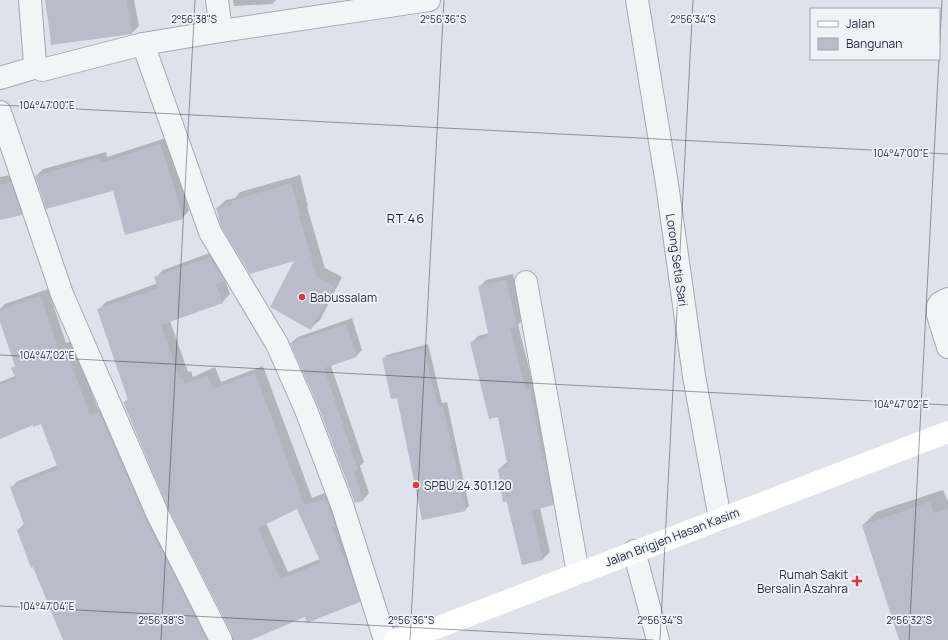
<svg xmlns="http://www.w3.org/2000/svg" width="948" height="640" viewBox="0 0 948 640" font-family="Manrope,sans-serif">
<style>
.shadow{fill:#0003;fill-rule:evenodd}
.building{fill:#b9bdca;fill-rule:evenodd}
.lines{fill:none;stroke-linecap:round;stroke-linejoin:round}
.street-casing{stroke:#a4a8b5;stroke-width:24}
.street{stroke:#f2f4f8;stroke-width:22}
.secondary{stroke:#fff;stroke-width:22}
.ticks{fill:none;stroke:#272e43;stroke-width:1;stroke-opacity:0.45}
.poi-dot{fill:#da393f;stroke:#eff2f7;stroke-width:1.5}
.labels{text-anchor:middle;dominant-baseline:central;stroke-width:3.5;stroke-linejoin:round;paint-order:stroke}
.street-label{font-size:12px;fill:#272e43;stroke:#eff2f7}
.poi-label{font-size:12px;fill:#272e43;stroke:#eff2f7;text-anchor:start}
.neighbourhood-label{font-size:13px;letter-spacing:1px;fill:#191f33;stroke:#eff2f7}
.ticks-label{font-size:10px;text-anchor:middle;fill:#272e43;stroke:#eff2f7;stroke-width:3.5;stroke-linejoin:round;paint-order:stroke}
</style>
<rect width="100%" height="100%" fill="#dfe2ea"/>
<!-- shadow -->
<g class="shadow">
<polygon points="45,0 134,0 139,26 132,33 52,44"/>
<polygon points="233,0 276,0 272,4 234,6"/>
<polygon points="166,138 177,170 189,211 182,218 113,189 36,176 43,169 106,152 107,157"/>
<polygon points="17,174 28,208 22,214 0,219 0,177"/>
<polygon points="300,175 308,206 307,207 325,268 342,277 320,320 311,328 296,259 217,208 226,200 235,198 240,192"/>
<path d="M218,250L232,273L225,280L230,294L222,302L170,321L188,372L191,371L193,377L215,367L221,382L263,366L312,498L333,490L367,593L359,601L305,615L248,640H234L233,634L124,403L129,398L98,310L106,302L158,283L156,277L163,270ZM297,507L320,559L288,572L266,523Z"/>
<polygon points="513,274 523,319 518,325 533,384 537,383 559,497 553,504 540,508 550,552 543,559 522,564 499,469 507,462 498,416 471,343 478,336 489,333 479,287 486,280"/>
<polygon points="48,289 66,343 73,341 98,409 107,405 218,640 64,640 18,530 24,524 11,488 18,481 58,465 42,423 33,424 0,438 0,382 15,376 13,368 16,365 0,319 0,309 5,304"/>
<polygon points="352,318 362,350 356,356 331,366 364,462 360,466 369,493 363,500 355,502 319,405 291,343 298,337"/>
<polygon points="428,344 442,403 447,402 469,506 465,510 397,397 383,359 387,355"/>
<polygon points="943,490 948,501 948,640 900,640 863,525 876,512"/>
</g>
<!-- building -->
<g class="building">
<polygon points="46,0 126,0 127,8 129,8 132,34 51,45"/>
<polygon points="160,144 171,177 183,219 125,235 113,191 46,209 35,176 99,158 101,163"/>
<polygon points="11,182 22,215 0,220 0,185"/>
<polygon points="291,183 300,215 299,216 317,277 334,286 311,330 270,307 294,261 250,274 221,227 216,208 232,205 231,201"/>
<path d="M210,257L225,281L216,284L223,303L161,325L180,379L183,378L185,384L207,375L213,389L255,373L304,505L325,498L335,526L332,527L354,583L360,602L307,623L305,617L251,640H233L232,634L168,508L123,402L128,400L97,309L158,288L154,277ZM297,509L321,563L280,579L258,528Z"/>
<polygon points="506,280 517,327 510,328 526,390 530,389 543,459 545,458 553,505 532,511 543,560 522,565 507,502 503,502 498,469 508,467 498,417 489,419 470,342 489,337 478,286"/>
<polygon points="41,296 59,350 65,347 90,415 99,412 146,519 207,640 63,640 33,567 31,568 17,530 25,527 10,487 58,469 41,424 33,427 33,425 0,439 0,385 16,379 11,368 15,366 0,322 0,310"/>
<polygon points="346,324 357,357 324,368 358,470 354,471 363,501 355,503 318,406 290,343"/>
<polygon points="424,348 438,407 443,406 466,511 422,520 397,398 391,399 382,358"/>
<polygon points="930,502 934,513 948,509 948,640 899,640 862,525"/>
</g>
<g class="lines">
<defs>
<g id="street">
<polyline points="30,0 35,64 37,67 42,70 143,44 221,31 429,0"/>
<polyline points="217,0 221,31"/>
<polyline points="637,0 667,184 694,376 720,519"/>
<polyline points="143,44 210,232 277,344 306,410 342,505 385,640"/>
<polyline points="0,78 37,67"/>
<polyline points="0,112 62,294 157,513 221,640"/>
<polyline points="526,282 578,573"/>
<polyline points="948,299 940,303 938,306 938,315 948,347"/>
<polyline points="634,551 658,640"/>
</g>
</defs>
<!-- street casing -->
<use href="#street" class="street-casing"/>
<!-- street -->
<use href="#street" class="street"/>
<!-- secondary -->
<polyline class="secondary" points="395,640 436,628 948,432"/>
</g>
<!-- ticks -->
<path class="ticks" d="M0,105L948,154M0,355L948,405M0,606L653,640M161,640L195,0M410,640L444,0M660,640L693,0M909,640L942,0"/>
<!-- markers -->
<g class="poi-dot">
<circle cx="302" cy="297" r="4"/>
<circle cx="416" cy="485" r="4"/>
<path d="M855 575h4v4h4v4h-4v4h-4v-4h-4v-4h4z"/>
</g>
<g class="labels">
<!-- street labels -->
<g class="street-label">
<text transform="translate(677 260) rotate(82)">Lorong Setia Sari</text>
<text transform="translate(672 537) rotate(-21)">Jalan Brigjen Hasan Kasim</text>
</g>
<!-- poi labels -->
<g class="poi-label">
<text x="310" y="297">Babussalam</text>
<text x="424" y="485">SPBU 24.301.120</text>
<text x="848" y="574" text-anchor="end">Rumah Sakit<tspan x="848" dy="14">Bersalin Aszahra</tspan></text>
</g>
<!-- neighbourhood labels -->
<g class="neighbourhood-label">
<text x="406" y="218">RT.46</text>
</g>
</g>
<g class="ticks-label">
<text x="194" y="23">2°56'38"S</text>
<text x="443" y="23">2°56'36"S</text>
<text x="693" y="23">2°56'34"S</text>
<text x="47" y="109">104°47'00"E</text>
<text x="901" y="157">104°47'00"E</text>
<text x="47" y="359">104°47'02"E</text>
<text x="901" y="408">104°47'02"E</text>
<text x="47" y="610">104°47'04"E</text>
<text x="161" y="624">2°56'38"S</text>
<text x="411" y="624">2°56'36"S</text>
<text x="660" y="624">2°56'34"S</text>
<text x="909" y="624">2°56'32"S</text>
</g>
<!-- legend -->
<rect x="810" y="8" width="130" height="52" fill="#eff2f7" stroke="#9fa4af"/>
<rect x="818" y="21" width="20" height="6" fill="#ffffff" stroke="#9fa4af"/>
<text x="846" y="28" font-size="12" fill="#272e43">Jalan</text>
<rect x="818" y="38" width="20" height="12" fill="#b9bdca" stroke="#9fa4af"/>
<text x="846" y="48" font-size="12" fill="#272e43">Bangunan</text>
</svg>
